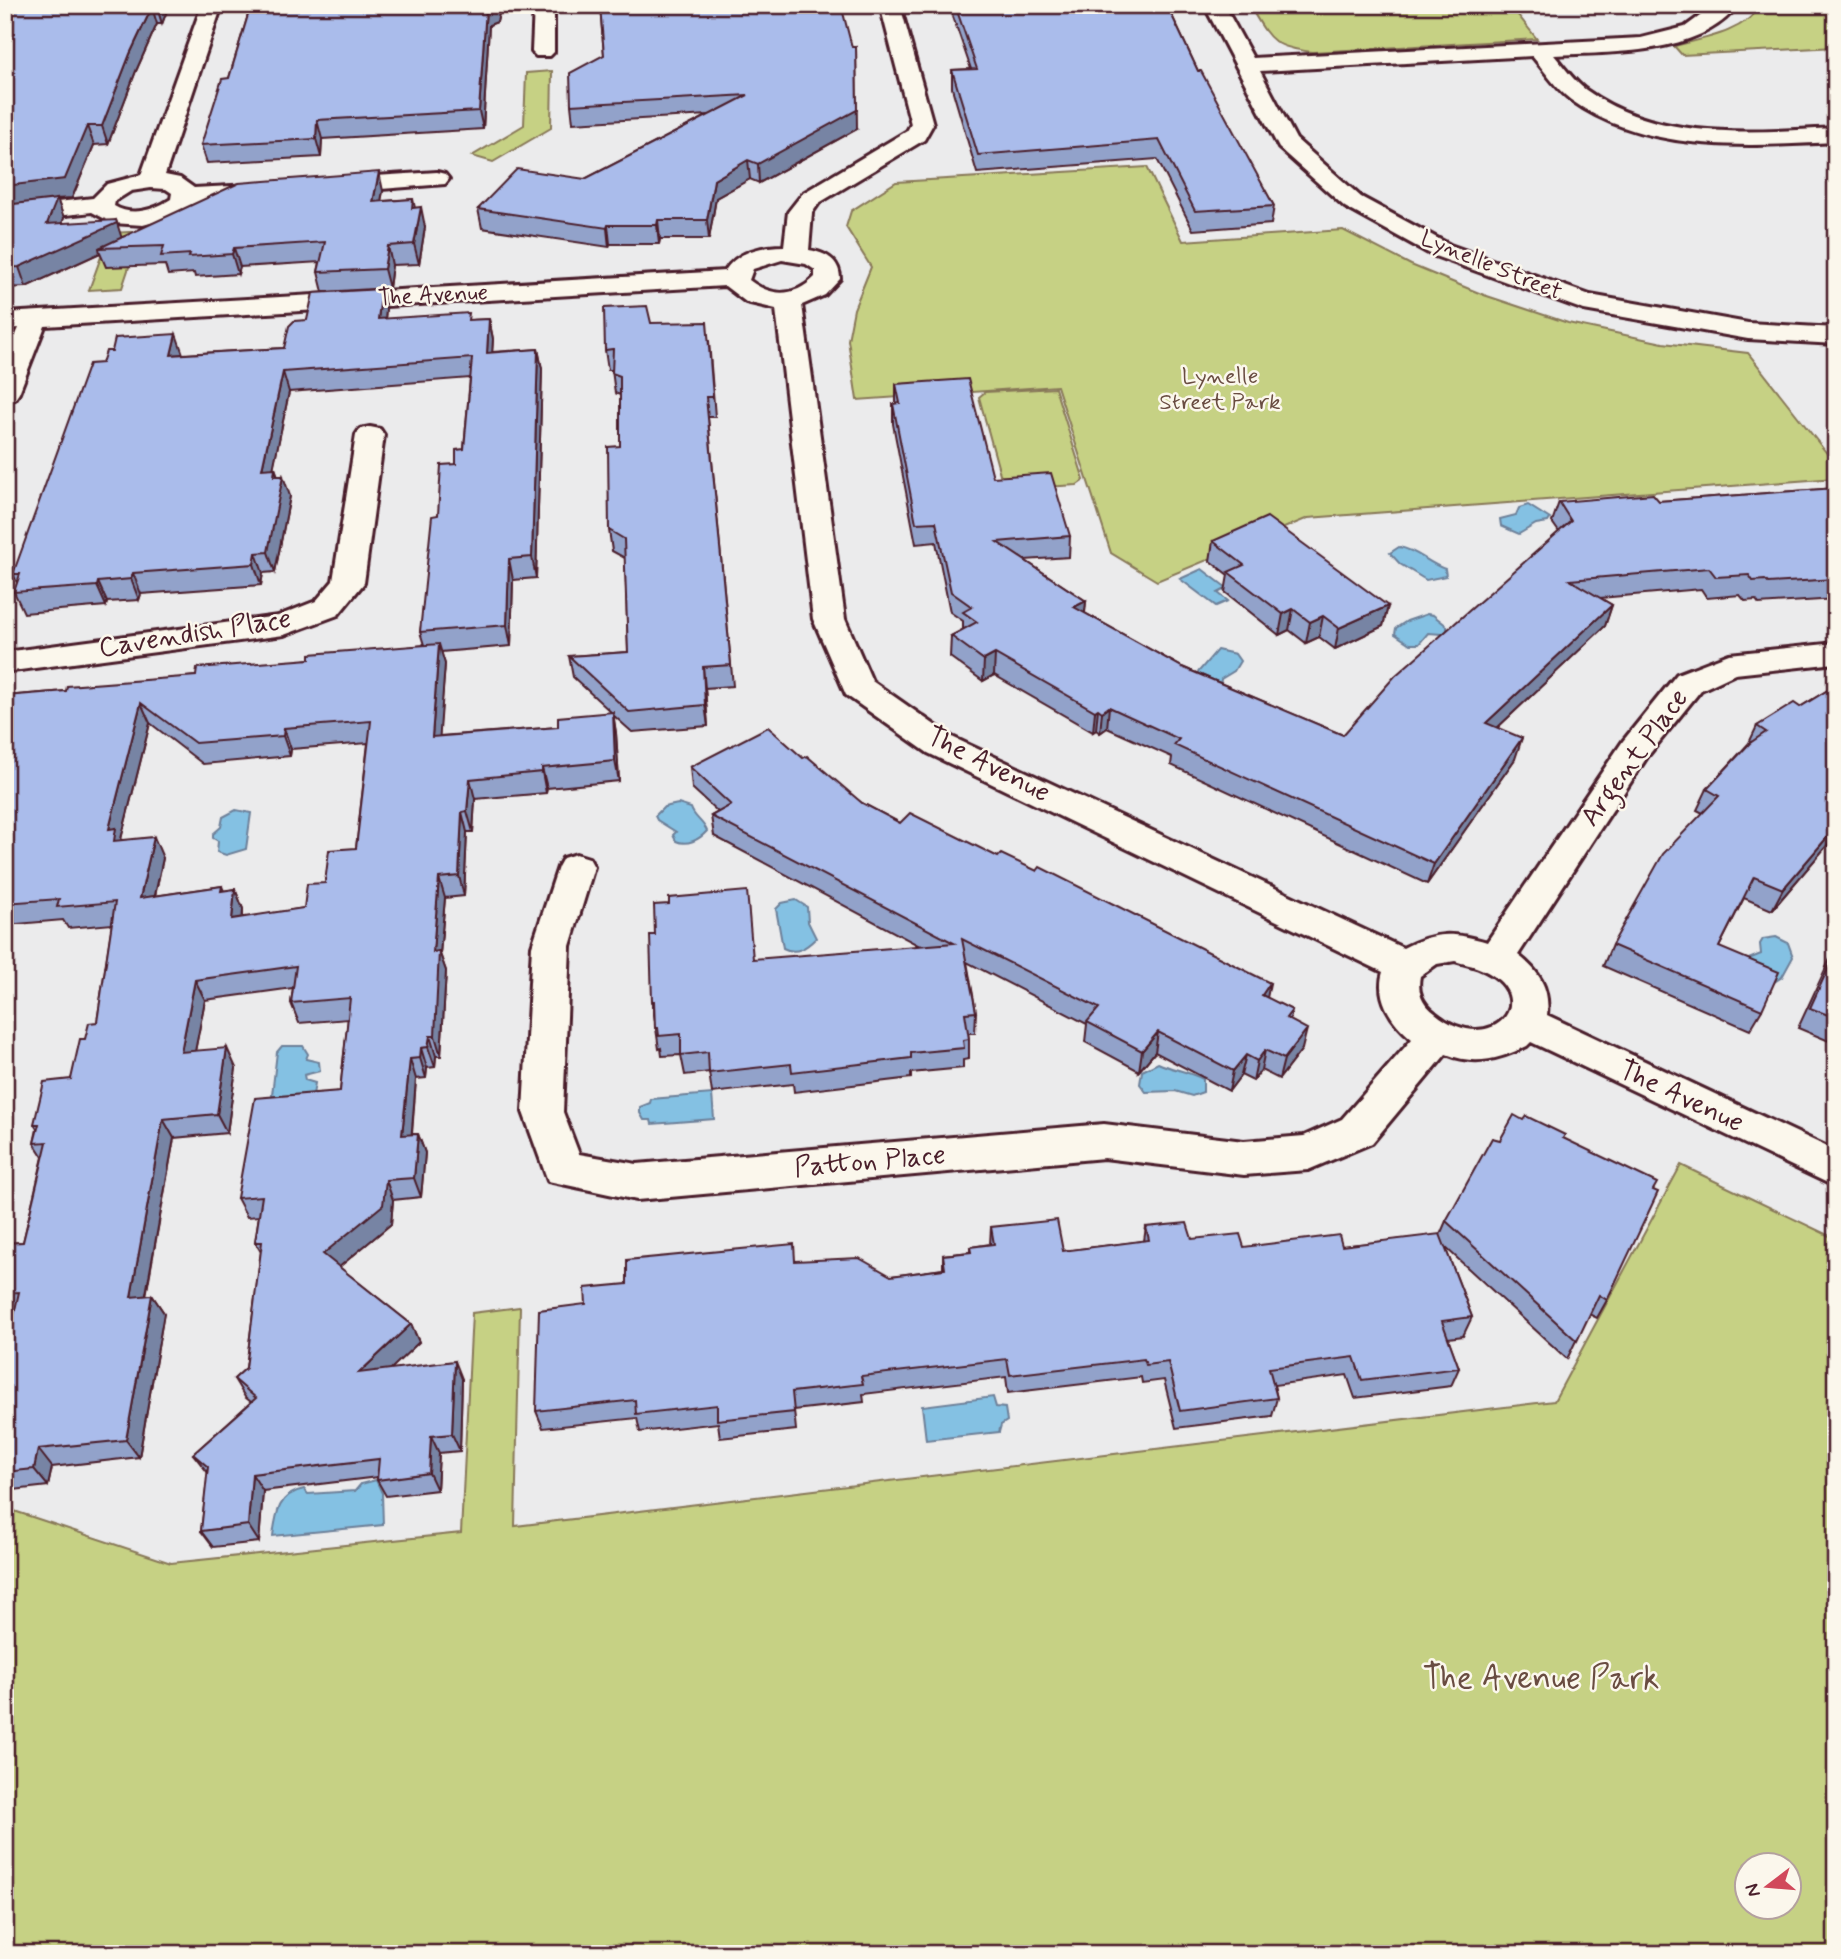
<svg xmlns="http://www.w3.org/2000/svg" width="1841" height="1959" viewBox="0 0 1841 1959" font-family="Mynerve,sans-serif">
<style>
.green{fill:#c6d184;stroke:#887858;stroke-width:2;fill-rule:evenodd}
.water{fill:#84c1e3;stroke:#6d8099;stroke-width:2}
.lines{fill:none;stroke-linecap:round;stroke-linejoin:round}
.minor-casing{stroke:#4a1f2b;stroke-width:6}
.minor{fill:#fbf7ec;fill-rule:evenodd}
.wall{fill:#92a2ca;stroke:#4a1f2b;stroke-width:2;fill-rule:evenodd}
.shaded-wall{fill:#7784a4;stroke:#4a1f2b;stroke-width:2}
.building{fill:#aabceb;stroke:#4a1f2b;stroke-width:2;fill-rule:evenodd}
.labels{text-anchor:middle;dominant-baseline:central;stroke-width:5;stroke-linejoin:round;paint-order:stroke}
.far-street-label{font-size:23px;fill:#4a1f2b;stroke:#fbf7ec}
.far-park-label{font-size:23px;fill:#694c41;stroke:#fbf7ec}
.street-label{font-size:28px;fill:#4a1f2b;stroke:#fbf7ec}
.near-park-label{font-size:33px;fill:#694c41;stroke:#fbf7ec}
</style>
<rect width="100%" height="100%" fill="#ebebec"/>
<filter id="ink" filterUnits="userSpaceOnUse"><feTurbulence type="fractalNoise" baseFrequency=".0143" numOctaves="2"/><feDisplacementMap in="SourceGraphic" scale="14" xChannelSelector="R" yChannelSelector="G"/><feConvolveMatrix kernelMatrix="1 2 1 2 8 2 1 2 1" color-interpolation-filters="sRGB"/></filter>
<g filter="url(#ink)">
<!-- green -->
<g class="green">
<path d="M1249,5H1510L1537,39L1313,52C1271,47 1270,40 1249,5Z"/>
<path d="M1762,5H1836V47L1682,55L1674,46C1706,38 1742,33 1762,5Z"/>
<polygon points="552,71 551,128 493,162 472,156 524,125 526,73"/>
<polygon points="1147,167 1183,241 1343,230 1411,265 1484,295 1568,323 1663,343 1748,353 1836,465 1836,478 1308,518 1157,581 1111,553 1057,386 857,400 848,340 854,309 871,267 846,227 851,211 896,182"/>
<polygon points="164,230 137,243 122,288 89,290 106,243 93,234"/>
<polygon points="1055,388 1084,480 1077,485 1012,489 1003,485 979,397 985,392"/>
<path d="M1681,1165L1836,1239V1954H5V1508L171,1563L461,1533L472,1313L520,1307L515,1526L1554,1401ZM1788,1864V1906H1746V1864Z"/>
</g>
<!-- water -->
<g class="water">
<polygon points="1528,505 1550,519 1548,522 1536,524 1519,534 1501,526 1500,519 1516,515 1519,508"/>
<path d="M1399,547C1417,550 1428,563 1445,569L1446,576L1426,580L1400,564L1390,553Z"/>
<polygon points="1202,569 1227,588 1218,593 1228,601 1216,606 1180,579"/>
<polygon points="1427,614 1433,615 1447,626 1447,631 1442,634 1428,633 1419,644 1410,644 1395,634 1396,628 1407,621"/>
<polygon points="1217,650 1235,654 1240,661 1234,671 1221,679 1220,688 1188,684"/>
<path d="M678,804L691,808C694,818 703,821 707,831C699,840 687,846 676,841L673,835L676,832L657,820L655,816L664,807Z"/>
<polygon points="236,810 251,813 246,849 226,855 217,852 218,841 213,838 213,834 221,827 223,817"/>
<path d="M796,900L807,907L808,922L816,938C806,948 796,955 783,948L776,909L782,903Z"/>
<polygon points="1776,937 1788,943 1793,957 1782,977 1771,984 1746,960 1761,954 1760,944 1763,939"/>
<polygon points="282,1046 303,1046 308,1054 306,1059 319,1062 320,1071 304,1075 305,1080 315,1083 313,1095 286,1100 272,1095 277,1052"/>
<path d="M1158,1063C1174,1070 1187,1071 1203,1079V1092L1192,1096L1175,1091L1146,1092L1140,1084L1142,1071Z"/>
<polygon points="712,1094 714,1119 652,1124 651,1120 644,1120 640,1113 640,1107 650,1103 651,1099"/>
<polygon points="993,1397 996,1407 1005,1408 1007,1421 1001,1425 999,1432 926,1440 922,1406"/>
<path d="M376,1480L382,1493L383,1525L273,1536C276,1514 278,1494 304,1489L308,1494L355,1491L361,1484Z"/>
</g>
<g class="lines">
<defs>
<g id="minor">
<path d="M202,5H222L165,175L180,178L194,188L267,184L275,186L279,191L275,196L194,203L173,217L143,225L113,223L92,212L5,222V208L93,198L107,184L141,175ZM151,188L166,189L172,193L171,199C154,210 132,217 114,206L115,201L131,191Z"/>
<polygon points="534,5 554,5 554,52 550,56 536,56 532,52"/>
<path d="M880,5H900L933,124L924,140L819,203L812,213L809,250C826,253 840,260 840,279L825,295L802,305L845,619L872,681L952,737L1403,948C1436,931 1453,932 1487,942L1623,741L1677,674L1729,654L1836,643V663L1735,674L1701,690L1647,757L1518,955C1539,971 1550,988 1547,1015L1836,1151V1187L1531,1042L1527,1046C1500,1059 1475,1066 1446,1054L1372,1143L1308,1170L1244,1175L1104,1158L637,1200L548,1181L523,1112L532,946L558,867L563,858L576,854L589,858L594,867L570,946L563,1112L579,1154L637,1164L1104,1124L1244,1141L1304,1136L1342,1119L1412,1039C1392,1023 1375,998 1383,972L928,753L846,695L813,619L776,309L746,302L725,286L45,326L19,393L15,399L5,401V360L19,328L5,329V313L725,271C737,251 763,246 784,246L788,212L803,193L907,131L911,124ZM782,260L806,264L815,270V277C794,298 771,297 749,280L753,269ZM1455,961C1463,964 1473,965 1481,969C1545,997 1492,1060 1435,1013C1422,1003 1417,992 1420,976L1437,964Z"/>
<path d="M1204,5H1224L1253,58L1641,38L1685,27L1715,5H1738C1700,56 1611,52 1554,55C1564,67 1574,81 1586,90C1658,142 1753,132 1836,128V142C1748,146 1646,154 1571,100C1556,89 1545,71 1532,56L1260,71L1296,139L1361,197L1450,245L1590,295L1748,323L1836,328V344L1748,339L1584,310L1432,255L1345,207L1279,148Z"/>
<polygon points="437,172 445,174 449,179 445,184 330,193 322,191 318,186 322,181 330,179"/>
<polygon points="370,427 380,429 384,435 364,583 338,615 284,635 5,672 5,652 278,616 316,601 333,581 356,435 360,429"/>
</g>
</defs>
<!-- minor casing -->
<use href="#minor" class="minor-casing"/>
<!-- minor -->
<use href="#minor" class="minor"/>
</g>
<!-- wall -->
<g class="wall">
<polygon points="5,5 169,5 162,24 157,24 136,71 108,144 94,145 72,198 57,199 64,218 62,223 122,237 383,191 381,201 413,199 415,208 425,227 419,264 392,265 389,288 323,292 318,272 320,262 240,267 238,274 195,277 194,273 168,275 165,265 106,267 100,253 26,287 5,288"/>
<polygon points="251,5 501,5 497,22 489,25 483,129 322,139 321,157 207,163 201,145 229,78"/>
<polygon points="600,5 857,129 759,183 750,179 716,198 709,239 660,239 659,244 610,244 609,247 482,228 478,209 585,179 709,115 573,123 571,105 604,55"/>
<polygon points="949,5 1167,5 1198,71 1274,206 1271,224 1193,230 1157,159 977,173 952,88 952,70 971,69"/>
<path d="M386,309L385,319L470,320L489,319L493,339L492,352L538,349L542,369L536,578L513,580L511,646L441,652L445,664L439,736L558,727L611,712L573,677L569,656L628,652L625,558L612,551L609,530L620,446V395L615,393L612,370H608L605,350L651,323L709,341L715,417H708L733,686L705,688L708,726L632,732L613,715L616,733L619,781L547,788L546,793L475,799L473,832H467L464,896L445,898L440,954L446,971L441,1056H436L435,1067L427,1068L426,1078L416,1079L412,1134H418L425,1153L421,1197L393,1200L391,1224L339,1267L411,1324L419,1342L390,1369L462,1379L460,1451L439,1453L437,1490L386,1496L377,1480L378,1477L263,1491L259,1542L213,1547L201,1531L208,1473L193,1454L251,1402L245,1397L234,1379L246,1368L261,1252L255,1242L259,1216L247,1217L237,1198L340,1091L348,1019L299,1023L291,1003L293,988L205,1000L195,1051L236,1068L227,1133L174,1138L146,1296L152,1295L164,1313L139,1457L52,1467L48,1486L5,1491V1354L14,1312H5V1243L23,1242L43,1157L34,1143L37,1129L34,1124L71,1079L85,1039L97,1022L112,924L68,928L63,920L6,925L5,923V696L66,691L196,676L310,659L424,645L420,632L438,515L456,464L464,449L470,378L289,392L273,468H275L278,476L290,496L275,572L263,573L261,585L141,594L139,600L107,602L106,606L24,613L14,592L17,583L13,574L183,354L284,348L307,320ZM150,723L203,764L290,756L291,749L368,743L356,848L325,883L304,908L243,918V909L235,889L224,891L222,886L155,896L163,858L121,839Z"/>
<polygon points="896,384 993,477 1070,536 1069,557 1024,560 1086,601 1085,613 1182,667 1343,735 1559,532 1552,522 1559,502 1659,501 1836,488 1836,599 1759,604 1756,600 1745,601 1740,595 1707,598 1701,589 1600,598 1612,605 1605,626 1497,728 1515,759 1427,884 1171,765 1172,757 1107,728 1100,733 1096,730 1093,732 994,675 983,681 950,657 951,636 963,630 963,621 950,612 936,542 916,544 893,424 893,404 896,404"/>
<polygon points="1213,541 1388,606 1383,626 1335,649 1319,637 1306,643 1289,630 1279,635 1225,592 1228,575 1210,561"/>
<polygon points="1836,685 1836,835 1772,910 1744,898 1719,947 1762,1010 1750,1030 1603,966 1612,945 1703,813 1697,810 1707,789 1749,743 1757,726 1800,707"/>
<polygon points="803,758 862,803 900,823 1292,1010 1290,1020 1302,1049 1279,1079 1261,1070 1253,1081 1241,1075 1229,1091 1155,1052 1139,1071 1085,1042 1087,1024 967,962 976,1012 975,1033 968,1033 969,1039 969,1059 963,1060 963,1068 911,1073 911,1078 794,1092 793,1084 712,1093 709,1072 685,1075 681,1055 662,1056 661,1048 659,1049 652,1001 920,946 714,836 711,816 718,812 692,788 690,767"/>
<polygon points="1836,949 1836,1044 1798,1028 1829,961"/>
<polygon points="1563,1138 1653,1190 1607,1300 1597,1318 1589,1314 1567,1359 1445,1247 1472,1317 1463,1336 1448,1338 1459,1368 1451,1386 1355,1398 1347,1375 1274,1385 1277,1398 1272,1416 1176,1428 1164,1380 1142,1383 1141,1377 1008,1393 1006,1377 863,1394 864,1402 794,1410 796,1430 720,1438 718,1423 640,1432 637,1418 543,1428 536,1411 586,1304 627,1284 796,1261 891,1276 943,1269 943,1255 970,1252 970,1247 990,1244 991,1227 1063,1251 1144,1241 1146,1227 1192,1239 1244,1247 1342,1246 1440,1235 1446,1221 1500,1140"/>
</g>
<!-- shaded-wall -->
<g class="shaded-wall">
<polygon points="157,5 169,5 162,24 157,7"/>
<polygon points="492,5 501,5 497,22 489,25 483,129 479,111 486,8"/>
<polygon points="152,7 157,24 136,71 108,144 102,126 130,54"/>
<polygon points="856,47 857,129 759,183 758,164"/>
<polygon points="317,120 322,139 321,157 316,139"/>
<polygon points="87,126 94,145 72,198 57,199 64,218 54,243 5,205 5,186"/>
<polygon points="748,160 750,179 716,198 709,239 707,220 714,180"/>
<polygon points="379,172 383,191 377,221 373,202"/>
<polygon points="421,207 425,227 419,264 414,244"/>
<polygon points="116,220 123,242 99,248 100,253 26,287 19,267"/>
<polygon points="658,220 660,239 659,244 657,225"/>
<polygon points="608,225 610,244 609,247 607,228"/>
<polygon points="388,246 392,265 389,288 384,269"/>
<polygon points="234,248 240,267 238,274 232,254"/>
<polygon points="382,289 386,309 383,339 378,319"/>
<polygon points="489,319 493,339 491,372 487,353"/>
<polygon points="176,334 183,354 171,355"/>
<polygon points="538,349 542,369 536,578 532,557"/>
<polygon points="283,372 289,392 269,489 262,469"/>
<polygon points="275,468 281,487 283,476 290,496 275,572 268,552"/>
<polygon points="256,553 263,573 261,585 254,564"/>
<polygon points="509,559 513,580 511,646 507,625"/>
<polygon points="133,573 141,594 139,600 131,579"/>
<polygon points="98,582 107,602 106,606 97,586"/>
<polygon points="1086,601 1084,621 1074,607"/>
<polygon points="1612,605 1605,626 1480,744 1486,723"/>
<polygon points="1388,606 1383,626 1335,649 1339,628"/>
<polygon points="1293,609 1289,630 1279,635 1283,614"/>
<polygon points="1323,616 1319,637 1306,643 1310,622"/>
<polygon points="439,644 445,664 438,757 432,737"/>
<polygon points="995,654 994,675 983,681 984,660"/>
<polygon points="703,667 705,688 708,726 705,705"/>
<polygon points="141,703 150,723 121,839 126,849 123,861 109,829"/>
<polygon points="1109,707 1107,728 1100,733 1102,712"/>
<polygon points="1098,709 1096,730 1093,732 1095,711"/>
<polygon points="613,712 616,733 619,781 615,761"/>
<polygon points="284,728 291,749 290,756 283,736"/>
<polygon points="1522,738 1515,759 1427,884 1434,864"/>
<polygon points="542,768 547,788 546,793 542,772"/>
<polygon points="470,779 475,799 473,832 467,811"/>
<polygon points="462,812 467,832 464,896 459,876"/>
<polygon points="1836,827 1836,835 1772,910 1783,889"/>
<polygon points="154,837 163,858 150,918 140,898"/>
<polygon points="439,878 445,898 440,954 446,971 441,1056 435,1036 433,952"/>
<polygon points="235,889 243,909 241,940 232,919"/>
<polygon points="195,980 205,1000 191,1072 181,1052"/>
<polygon points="1270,983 1266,1003 1262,995"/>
<polygon points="1307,1029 1302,1049 1279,1079 1284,1059"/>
<polygon points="1158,1032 1155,1052 1139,1071 1142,1051"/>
<polygon points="430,1036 436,1056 435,1067 428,1047"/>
<polygon points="227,1048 236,1068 227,1133 217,1114"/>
<polygon points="421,1048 427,1068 426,1078 420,1058"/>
<polygon points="1265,1050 1261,1070 1253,1081 1257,1061"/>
<polygon points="1246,1055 1241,1075 1229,1091 1233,1071"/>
<polygon points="410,1059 416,1079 410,1154 402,1135"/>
<polygon points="163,1119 174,1138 142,1316 131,1297"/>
<polygon points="418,1134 425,1153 421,1197 414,1178"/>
<polygon points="386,1180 393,1200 391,1224 332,1273 323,1254"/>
<polygon points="152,1295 164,1313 139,1457 126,1440"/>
<polygon points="411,1324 419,1342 368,1391 359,1373"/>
<polygon points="455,1361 462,1379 460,1451 452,1434"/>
<polygon points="431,1436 439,1453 437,1490 429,1473"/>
<polygon points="38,1449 52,1467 48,1486 34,1469"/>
<polygon points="252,1474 263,1491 259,1542 248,1525"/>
</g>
<!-- building -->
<g class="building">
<polygon points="5,5 157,5 157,7 152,7 130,54 102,126 87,126 65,179 5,186"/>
<polygon points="251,5 492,5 486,8 479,111 317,120 316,139 201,145 222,79 229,78"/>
<polygon points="600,5 841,5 852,47 856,47 857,110 758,164 748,160 714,180 707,220 658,220 657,225 608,225 607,228 478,209 517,169 585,179 748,95 571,105 570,73 604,55"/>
<polygon points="955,5 1167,5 1198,71 1201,71 1274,206 1195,211 1159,140 978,155 952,70 977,69"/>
<polygon points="379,172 373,202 413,199 412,208 421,207 414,244 388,246 384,269 318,272 325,242 234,248 232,254 189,257 190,254 161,256 164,246 99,248 239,183"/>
<polygon points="57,199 47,224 116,220 117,223 19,267 5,268 5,205"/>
<polygon points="382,289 378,319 469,313 468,320 489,319 487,353 538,349 532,557 509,559 507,625 420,632 432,516 438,515 441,465 456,464 456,450 464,449 472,358 283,372 262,469 275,468 274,476 283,476 268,552 256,553 254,564 133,573 131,579 98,582 97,586 14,592 20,574 13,574 89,364 102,363 106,351 112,351 115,338 176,334 171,355 284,348 289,326 294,321 307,320 313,293"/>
<polygon points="647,306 651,323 707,322 713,397 706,397 731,665 703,667 705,705 629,712 569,656 628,652 624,539 609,530 608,447 620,446 620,376 612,373 613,349 605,350 604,308"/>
<polygon points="968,379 993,477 1051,473 1070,536 997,542 1086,601 1074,607 1182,667 1343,735 1395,676 1571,521 1559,502 1653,494 1659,501 1836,488 1836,579 1768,583 1765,580 1753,581 1749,575 1716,577 1709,568 1570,580 1612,605 1486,723 1522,738 1434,864 1174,745 1179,739 1109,707 1102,712 1098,709 1095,711 995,654 984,660 951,636 977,622 963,612 972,607 951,592 936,522 916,523 893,404 900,403 896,384"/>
<polygon points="1267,517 1388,606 1339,628 1323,616 1310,622 1293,609 1283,614 1228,572 1244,565 1213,541"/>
<path d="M439,644L432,737L558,727V717L613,712L615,761L542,768V772L470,779L467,811L462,812L459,876L439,878L433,952L439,951L435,1036H430L428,1047L421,1048L420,1058L410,1059L402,1135L418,1134L414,1178L386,1180L383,1205L323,1254L411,1324L359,1373L455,1361L452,1434L431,1436L429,1473L377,1480L379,1459L252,1474L248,1525L201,1531L208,1467L193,1454L256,1398L234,1379L246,1368L262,1242H255L262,1196L237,1198L255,1098L340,1091L350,998L291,1003L296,966L195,980L181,1052L227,1048L217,1114L163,1119L131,1297L152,1295L126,1440L38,1449L34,1469L5,1472V1354L19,1292L5,1293V1243L23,1242L47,1142L34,1143L39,1124H34L44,1082L71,1079L80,1039H85L89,1023L97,1022L115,902L57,907L59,899L5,903V696L66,691L67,686L196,676L197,668L310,659V654ZM141,703L195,743L283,736L284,728L371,721L356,848L329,850L325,883L307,884L304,908L232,919L235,889L221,891L222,886L140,898L154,837L114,841L116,828L109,829Z"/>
<polygon points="1836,685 1836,827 1783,889 1754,877 1719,947 1779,972 1762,1010 1612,945 1663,854 1719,796 1707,789 1750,743 1766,732 1757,726 1794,703 1800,707"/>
<polygon points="768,727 803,758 807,756 862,803 900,823 910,813 998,857 1001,854 1037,871 1040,867 1270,983 1262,995 1292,1010 1286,1018 1307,1029 1284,1059 1265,1050 1257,1061 1246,1055 1233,1071 1158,1032 1142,1051 1087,1022 1099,1008 962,939 976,1012 965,1013 969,1039 963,1040 964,1048 911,1053 911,1058 792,1072 791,1064 709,1073 708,1052 681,1055 681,1034 659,1036 658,1028 655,1028 654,1001 652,1001 650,935 655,935 654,905 669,904 669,898 747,891 753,959 954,943 711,816 731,805 690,767"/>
<polygon points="1836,951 1836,1018 1810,1008"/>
<polygon points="1514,1115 1523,1120 1526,1116 1565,1135 1563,1138 1657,1183 1653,1190 1658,1192 1607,1300 1599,1295 1577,1341 1446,1221 1492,1138 1500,1140"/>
<polygon points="1057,1220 1063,1251 1149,1240 1146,1227 1187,1223 1192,1239 1240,1234 1244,1247 1339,1235 1342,1246 1440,1234 1472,1317 1442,1321 1459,1368 1362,1380 1354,1357 1269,1368 1277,1398 1180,1411 1168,1362 1146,1365 1144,1359 1010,1375 1007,1359 861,1376 863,1384 792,1392 794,1412 717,1420 717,1405 636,1414 635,1400 536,1411 539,1310 586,1304 585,1288 627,1284 627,1260 794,1244 795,1261 859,1258 891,1276 945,1269 943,1255 971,1252 970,1247 994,1244 991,1227"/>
</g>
</g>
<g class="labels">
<!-- far-street labels -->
<g class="far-street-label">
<text transform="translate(1491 266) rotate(22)">Lynelle Street</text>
<text transform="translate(433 296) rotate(-3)">The Avenue</text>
</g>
<!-- far-park labels -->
<g class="far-park-label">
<text x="1220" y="377">Lynelle<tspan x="1220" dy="26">Street Park</tspan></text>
</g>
<!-- street labels -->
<g class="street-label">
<text transform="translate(195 634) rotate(-9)">Cavendish Place</text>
<text transform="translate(1635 758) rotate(-54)">Argent Place</text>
<text transform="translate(988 765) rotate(27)">The Avenue</text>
<text transform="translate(1681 1097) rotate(25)">The Avenue</text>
<text transform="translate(870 1162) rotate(-5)">Patton Place</text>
</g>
<!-- near-park labels -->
<g class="near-park-label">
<text x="1541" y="1679">The Avenue Park</text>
</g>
</g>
<!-- margin -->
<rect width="1841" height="1959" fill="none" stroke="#fbf7ec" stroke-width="28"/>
<rect x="14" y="14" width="1813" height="1931" fill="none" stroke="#4a1f2b" stroke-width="2.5" filter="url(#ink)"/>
<!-- north arrow -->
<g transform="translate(1768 1886) rotate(254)"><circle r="33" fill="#fbf7ec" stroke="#b4a19f" stroke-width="2"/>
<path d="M0-5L12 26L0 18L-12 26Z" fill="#d1495b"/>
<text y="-10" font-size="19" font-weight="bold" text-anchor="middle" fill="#4a1f2b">N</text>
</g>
</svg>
